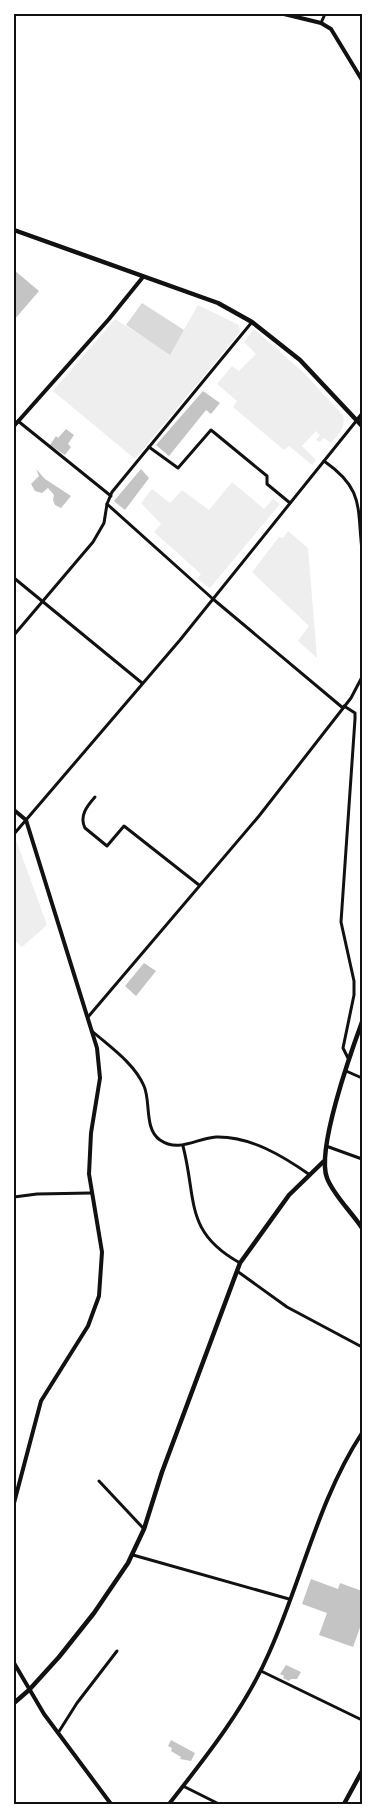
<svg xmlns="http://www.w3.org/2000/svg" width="376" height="1818" viewBox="0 0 376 1818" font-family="Raleway,sans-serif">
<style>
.green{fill:#eee}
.water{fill:#d9d9d9}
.building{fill:#c4c4c4}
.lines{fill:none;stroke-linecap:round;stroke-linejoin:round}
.minor{stroke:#111;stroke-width:3}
.tertiary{stroke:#111;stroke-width:4}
.secondary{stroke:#111;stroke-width:4.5}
.neatline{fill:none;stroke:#111;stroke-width:2}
</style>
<rect width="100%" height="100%" fill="#fff"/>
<!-- green -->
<g class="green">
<polygon points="198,305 239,325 240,332 135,459 53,391 115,319 170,354"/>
<path d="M254,329L303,372L343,415C346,427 339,434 331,443L324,438L320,442L316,440L320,435L316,431L302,446L316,460L312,465L289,446L284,450L233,407L237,401L217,384L232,366L239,371L256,354L244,342Z"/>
<polygon points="232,482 264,509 273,499 280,504 210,588 197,579 201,574 154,532 161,524 141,503 152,489 170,503 182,490 209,510"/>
<polygon points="288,531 308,548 317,658 298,641 309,626 252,572 279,537 283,538"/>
<polygon points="16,840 47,925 22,947 14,940 14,841"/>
</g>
<!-- water -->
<polygon class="water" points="142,303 184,330 170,355 126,325"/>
<!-- building -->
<g class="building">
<polygon points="14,270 39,291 14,320"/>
<polygon points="203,391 220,403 211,414 206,410 169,456 156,445"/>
<polygon points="66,429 74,435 68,444 71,447 65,455 50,445 56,436 58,438"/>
<polygon points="36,469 45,479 71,496 61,508 55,505 53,500 54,495 48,488 42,493 35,491 31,484 39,476"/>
<polygon points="141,469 149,478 125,510 114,501"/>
<polygon points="144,963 156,971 136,996 125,986"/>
<polygon points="311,1579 338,1589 340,1583 362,1591 362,1622 353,1647 319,1635 327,1613 302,1604"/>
<polygon points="286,1665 301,1672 297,1679 291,1679 289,1681 283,1678 284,1676 280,1674"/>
<polygon points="171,1740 195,1753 191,1761 180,1759 181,1757 171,1751 172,1748 168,1746"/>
</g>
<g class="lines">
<!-- minor -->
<g class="minor">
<polyline points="321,23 325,14"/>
<polyline points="18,421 111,496"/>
<polyline points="149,447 178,468 211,430 267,476 267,484 290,503"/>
<path d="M324,461C364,489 357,506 362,550"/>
<polyline points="107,504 213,599 343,708"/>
<polyline points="14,578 142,683"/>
<polyline points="14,635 93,542 104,523 107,504 112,492 252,322"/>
<polyline points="344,706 355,713 355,719 341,922 354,981 354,995 343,1048 349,1060"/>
<path d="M95,797C87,806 79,816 85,828L107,846L124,826L199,885"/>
<polyline points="14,834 180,640 357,420"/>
<polyline points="88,1017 259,816 351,698 362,677"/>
<path d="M92,1031C110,1047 134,1063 144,1086C151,1102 144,1129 160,1140C179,1153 197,1138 216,1137C250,1136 283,1156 310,1175"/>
<polyline points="346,1071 362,1078"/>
<path d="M183,1146C197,1200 184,1232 240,1263"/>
<polyline points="326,1146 362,1159"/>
<polyline points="14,1197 37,1194 91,1193"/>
<polyline points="237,1271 287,1307 362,1347"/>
<polyline points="99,1481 144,1529"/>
<polyline points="133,1555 289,1599"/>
<polyline points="261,1671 362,1720"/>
<polyline points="58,1733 77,1703 117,1651"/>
<polyline points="183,1786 219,1804"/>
</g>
<!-- tertiary -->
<g class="tertiary">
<polyline points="284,14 321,23 331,29 362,80"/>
<polyline points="358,419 362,414"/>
<polyline points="14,426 109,319 143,277"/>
<polyline points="14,810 26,820 97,1048 100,1078 91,1133 89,1174 102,1252 99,1296 88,1326 41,1401 14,1503"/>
<polyline points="14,1663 44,1714 111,1804"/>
<path d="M169,1804C206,1757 245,1708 269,1653C302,1580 318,1500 362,1433"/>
</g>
<!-- secondary -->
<g class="secondary">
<polyline points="14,230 218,303 252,322 300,360 362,426"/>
<path d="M362,1022C351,1052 316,1150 327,1178C334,1196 351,1211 362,1228"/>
<polyline points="14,1703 29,1690 59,1657 94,1613 128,1563 144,1529 162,1472 240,1263 289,1195 323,1162"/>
<polyline points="344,1804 362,1771"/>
</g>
</g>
<!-- border -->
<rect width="376" height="1818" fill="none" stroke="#ffffff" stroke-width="30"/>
<rect x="15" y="15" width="346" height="1788" class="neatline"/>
</svg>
